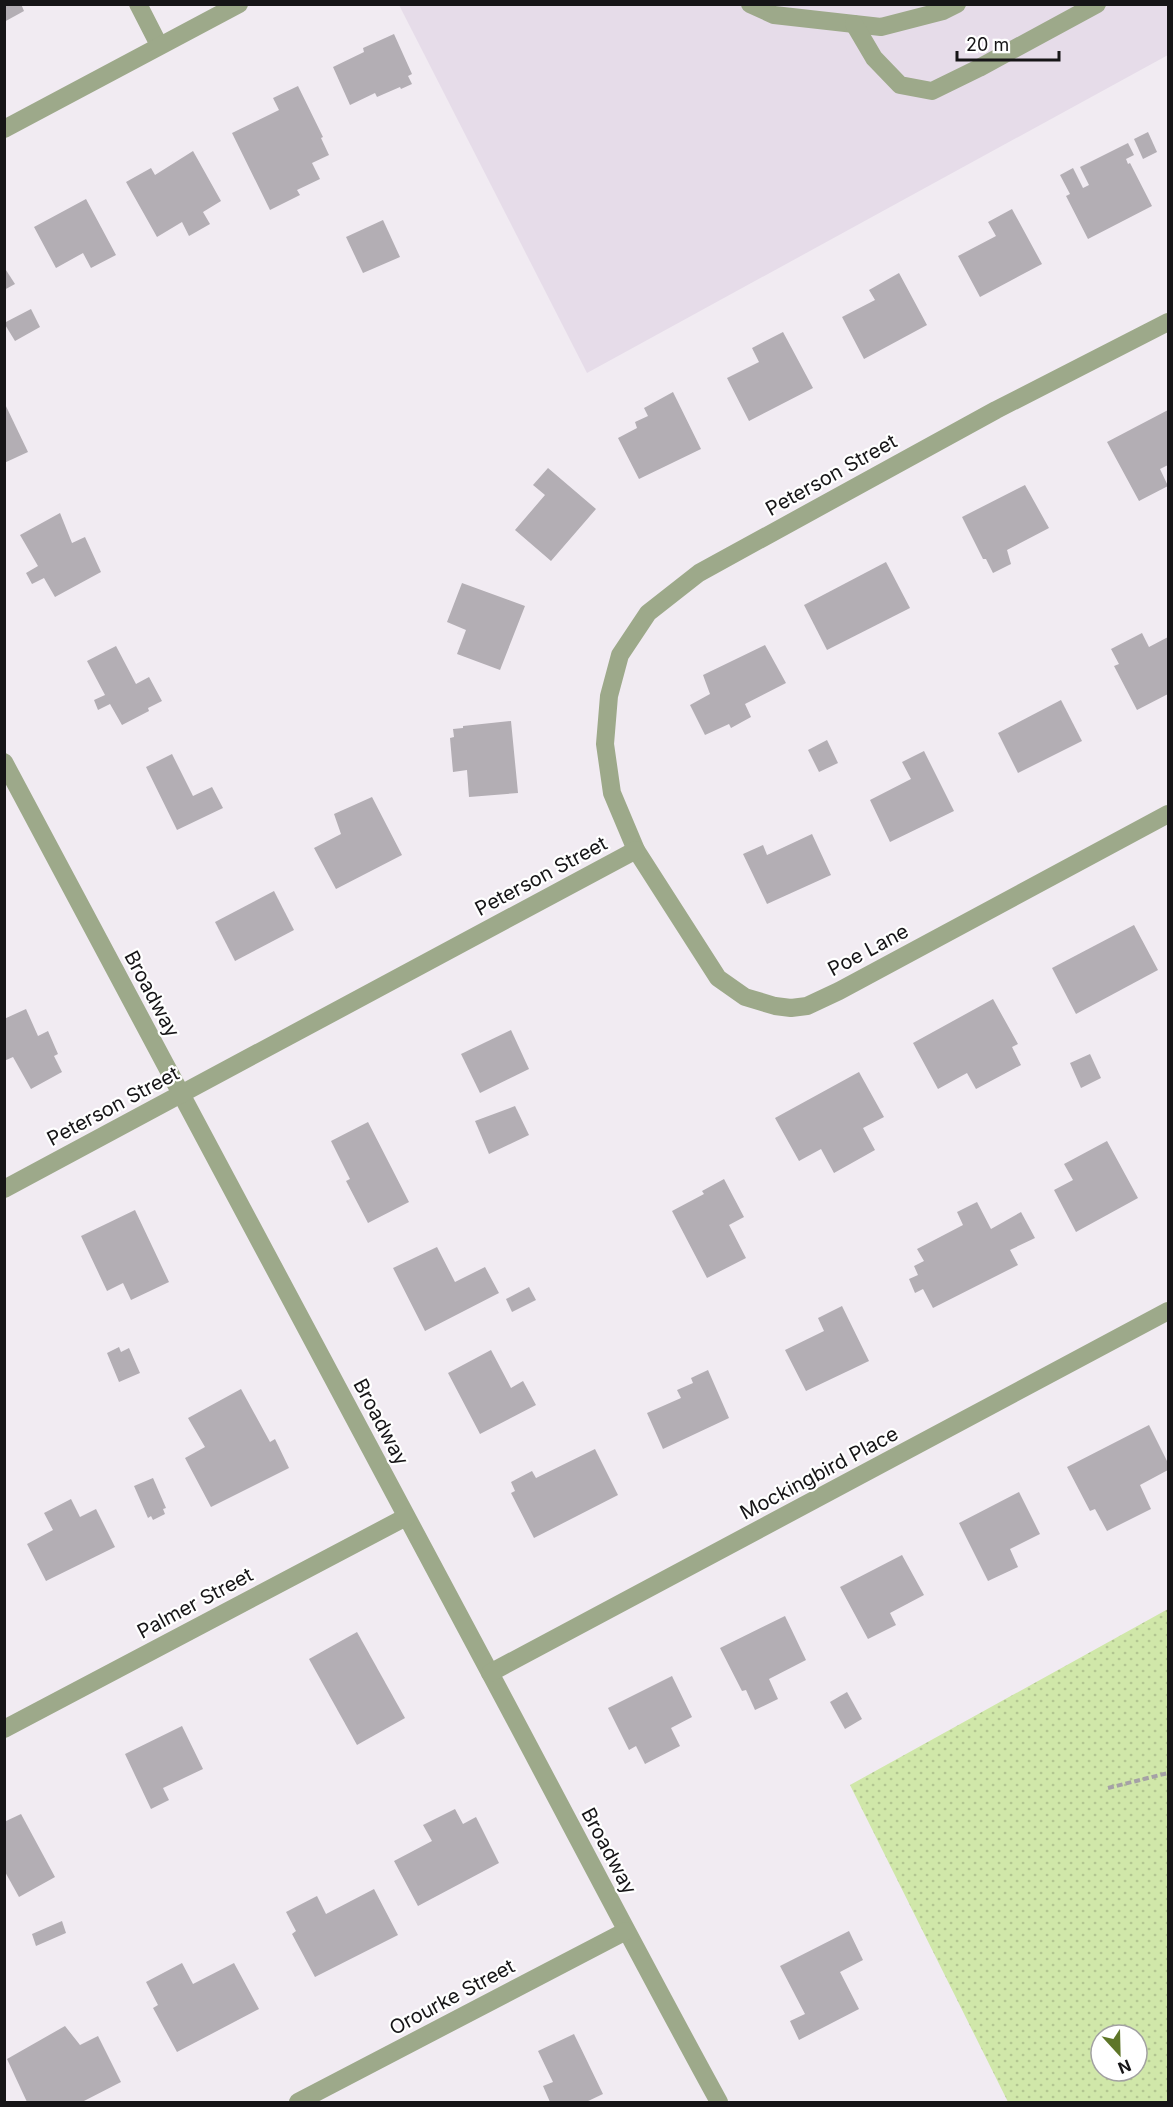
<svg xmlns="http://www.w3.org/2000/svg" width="1173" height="2107" viewBox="0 0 1173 2107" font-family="Inter,sans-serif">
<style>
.built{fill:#e6dce9}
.park{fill:url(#park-dots);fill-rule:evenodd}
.building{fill:#b3aeb4}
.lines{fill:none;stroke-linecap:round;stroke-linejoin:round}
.path{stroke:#a5a1a6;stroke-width:4;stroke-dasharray:6 3;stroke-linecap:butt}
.minor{stroke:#9da98a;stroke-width:18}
.labels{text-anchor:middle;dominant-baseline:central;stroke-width:4.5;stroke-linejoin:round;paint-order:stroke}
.street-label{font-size:20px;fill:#161517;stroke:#fff}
</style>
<defs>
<pattern id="park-dots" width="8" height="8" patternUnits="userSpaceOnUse" patternTransform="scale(1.5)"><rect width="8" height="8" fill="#d0e7a9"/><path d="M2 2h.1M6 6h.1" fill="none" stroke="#b2c591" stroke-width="1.8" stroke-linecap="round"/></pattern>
</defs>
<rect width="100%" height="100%" fill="#f1ebf2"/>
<!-- built -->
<polygon class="built" points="399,5 1168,5 1168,55 587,373"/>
<!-- park -->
<path class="park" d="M1168,1609V2102H1008L850,1785ZM1101,2035H1137V2071H1101Z"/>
<!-- building -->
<g class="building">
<polygon points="4,4 21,4 24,11 4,22"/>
<polygon points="394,34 412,74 408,76 412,84 401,89 400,87 377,97 375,93 350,105 333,67 364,52 363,48"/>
<polygon points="298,86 323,137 321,138 329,155 312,163 320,179 297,190 300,195 270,210 232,133 279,110 273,98"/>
<polygon points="1148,132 1157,152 1143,159 1134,139"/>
<polygon points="1128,143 1134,155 1126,159 1128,164 1130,163 1152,206 1088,239 1066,196 1070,194 1060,175 1073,168 1083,188 1089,185 1080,167"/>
<polygon points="193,151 221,201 203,212 210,224 189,236 182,222 157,237 126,182 151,168 155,175"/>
<polygon points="86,199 116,255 91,268 83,253 56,268 34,227"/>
<polygon points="1012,209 1042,264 980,297 958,256 996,236 988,222"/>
<polygon points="383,220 400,257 363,273 346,237"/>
<polygon points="4,267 15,284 4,290"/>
<polygon points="899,273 927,325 864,359 842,317 875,300 869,290"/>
<polygon points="31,309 40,327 15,341 4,323"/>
<polygon points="783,332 813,388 749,421 727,378 759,362 752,348"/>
<polygon points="673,392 701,449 639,479 618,438 637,428 635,422 648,416 644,408"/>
<polygon points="4,402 28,452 4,463"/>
<polygon points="1168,410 1168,465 1160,469 1168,486 1139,501 1107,442"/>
<polygon points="548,468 596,509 551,561 515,530 545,495 533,485"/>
<polygon points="1025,485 1049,528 1007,550 1011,564 993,573 986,559 983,559 962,517"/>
<polygon points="60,513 72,543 85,537 101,572 55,597 44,578 32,584 26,573 38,566 20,535"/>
<polygon points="886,562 910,608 827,650 804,605"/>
<polygon points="462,583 525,606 500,670 457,654 466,630 447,622"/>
<polygon points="1142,633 1149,647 1168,637 1168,694 1137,710 1114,666 1119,664 1111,649"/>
<polygon points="765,645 786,683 745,704 751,717 731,728 729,724 705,735 690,705 710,694 703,675"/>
<polygon points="116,646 136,684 149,677 162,701 148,708 149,711 122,725 110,704 98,710 94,700 105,695 87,661"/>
<polygon points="1061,700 1082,741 1018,773 998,733"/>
<polygon points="511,721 518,793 469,797 467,770 453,772 450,738 454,737 453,729 463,728 463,726"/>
<polygon points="827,740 838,763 819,772 808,750"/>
<polygon points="924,751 954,811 890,842 870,800 911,779 902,762"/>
<polygon points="172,754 193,796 212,787 223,808 177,830 146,767"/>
<polygon points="372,797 402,855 336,889 314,848 341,834 334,814"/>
<polygon points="812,834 831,875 767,904 743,854 763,845 767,855"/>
<polygon points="274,891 294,930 235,961 215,922"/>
<polygon points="1134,925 1158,970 1076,1014 1052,968"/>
<polygon points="993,999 1018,1044 1012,1047 1021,1065 976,1089 967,1073 938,1089 913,1043"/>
<polygon points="26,1009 38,1036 48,1031 58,1054 54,1056 62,1072 31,1089 13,1057 4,1061 4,1019"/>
<polygon points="511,1030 529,1069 480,1093 461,1054"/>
<polygon points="1090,1054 1101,1078 1081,1088 1070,1063"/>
<polygon points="859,1072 884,1117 863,1128 875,1150 834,1173 821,1149 799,1161 775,1118"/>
<polygon points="515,1106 529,1135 489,1154 475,1121"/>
<polygon points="368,1122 409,1202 368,1223 346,1181 350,1179 331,1141"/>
<polygon points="1107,1141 1138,1198 1076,1232 1054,1190 1073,1180 1064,1164"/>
<polygon points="724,1179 744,1217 729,1225 746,1258 707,1278 672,1211 704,1194 702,1191"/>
<polygon points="977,1202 991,1229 1021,1212 1035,1238 1010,1250 1018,1265 933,1308 923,1289 915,1293 909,1279 918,1275 914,1266 924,1261 917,1249 963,1225 957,1212"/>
<polygon points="135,1210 169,1282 131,1300 123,1283 107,1291 81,1236"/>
<polygon points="437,1247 455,1282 485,1267 499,1293 425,1331 393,1268"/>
<polygon points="529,1287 536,1300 512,1312 506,1299"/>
<polygon points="842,1306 869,1361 806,1391 785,1350 824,1331 818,1318"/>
<polygon points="119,1347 121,1352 129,1348 140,1373 119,1382 107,1353"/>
<polygon points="491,1350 511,1388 523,1381 536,1405 480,1434 448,1373"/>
<polygon points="708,1370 729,1418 663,1449 647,1413 681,1398 677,1390 693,1383 691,1378"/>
<polygon points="241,1389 270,1442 275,1439 289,1468 211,1507 185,1458 205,1447 188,1418"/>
<polygon points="1149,1425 1168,1463 1168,1470 1140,1485 1151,1509 1107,1531 1095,1509 1090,1511 1067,1467"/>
<polygon points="595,1449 618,1495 534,1538 511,1493 515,1491 511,1482 532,1471 536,1478"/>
<polygon points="153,1478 166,1508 163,1509 165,1514 153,1520 151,1516 148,1518 134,1486"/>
<polygon points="1019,1492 1040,1534 1010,1549 1018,1567 988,1581 959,1523"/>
<polygon points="71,1499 80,1517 96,1509 115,1547 46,1581 27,1544 53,1530 44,1513"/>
<polygon points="902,1555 924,1595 890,1613 896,1625 868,1639 840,1587"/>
<polygon points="785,1616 806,1660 769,1679 778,1699 755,1710 746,1690 742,1691 720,1648"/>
<polygon points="357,1632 405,1718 357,1745 309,1659"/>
<polygon points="672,1676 692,1717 671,1728 680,1746 645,1764 636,1746 629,1750 608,1708"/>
<polygon points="847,1692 862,1719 845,1729 830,1702"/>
<polygon points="182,1726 203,1769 163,1788 169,1800 151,1809 125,1754"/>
<polygon points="455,1809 463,1824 476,1817 499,1863 418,1906 394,1861 432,1841 423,1825"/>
<polygon points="21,1814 55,1877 19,1897 4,1870 4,1822"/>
<polygon points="374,1889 398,1935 315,1977 292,1934 296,1931 286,1912 317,1896 326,1914"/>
<polygon points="62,1921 66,1933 36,1946 32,1934"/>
<polygon points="849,1931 863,1960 840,1972 859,2009 799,2040 790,2021 805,2014 780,1966"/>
<polygon points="182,1963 193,1984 234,1963 259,2009 177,2052 153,2008 158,2005 146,1982"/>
<polygon points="65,2026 80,2045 98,2036 121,2082 82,2102 27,2102 7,2059"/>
<polygon points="574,2034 603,2094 586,2102 550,2102 543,2086 553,2082 538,2051"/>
</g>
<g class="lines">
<!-- path -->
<polyline class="path" points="1108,1788 1168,1773"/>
<!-- minor -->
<g class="minor">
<polyline points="138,4 159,45"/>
<polyline points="750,4 774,15 881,27 943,11 957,4"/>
<polyline points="854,24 874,58 900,85 932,91 979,68 1097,4"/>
<polyline points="4,129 239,4"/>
<polyline points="1168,322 996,410 699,573 648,613 620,655 609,696 605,744 612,793 636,850 718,978 745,997 775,1006 791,1008 807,1006 839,991 1168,814"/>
<path d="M4,762C165,1066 328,1368 489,1671C566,1815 641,1960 719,2102"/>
<polyline points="4,1189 636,850"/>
<polyline points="490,1673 1168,1311"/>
<polyline points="4,1729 406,1517"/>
<polyline points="298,2102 626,1931"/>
</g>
</g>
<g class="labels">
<!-- street labels -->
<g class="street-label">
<text transform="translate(831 475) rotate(-29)">Peterson Street</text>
<text transform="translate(541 876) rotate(-28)">Peterson Street</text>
<text transform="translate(868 950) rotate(-28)">Poe Lane</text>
<text transform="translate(152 994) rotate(62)">Broadway</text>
<text transform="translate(113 1106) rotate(-28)">Peterson Street</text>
<text transform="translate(381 1422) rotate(62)">Broadway</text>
<text transform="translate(819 1473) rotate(-28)">Mockingbird Place</text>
<text transform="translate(195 1603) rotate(-28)">Palmer Street</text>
<text transform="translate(609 1851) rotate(62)">Broadway</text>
<text transform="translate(452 1997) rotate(-28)">Orourke Street</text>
</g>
</g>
<!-- border -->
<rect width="1173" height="2107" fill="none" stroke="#161517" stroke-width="12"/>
<!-- north arrow -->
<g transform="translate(1119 2053) rotate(158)"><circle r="28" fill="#ffffff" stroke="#a2a1a2" stroke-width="1.5"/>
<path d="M0-4.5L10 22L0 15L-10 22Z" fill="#5e7628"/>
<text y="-9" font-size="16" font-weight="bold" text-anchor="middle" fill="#161517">N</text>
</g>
<!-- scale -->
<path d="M957 51v9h102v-9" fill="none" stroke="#161517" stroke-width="3"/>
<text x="966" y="51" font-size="18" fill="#161517" stroke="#ffffff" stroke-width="4.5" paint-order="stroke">20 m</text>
</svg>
